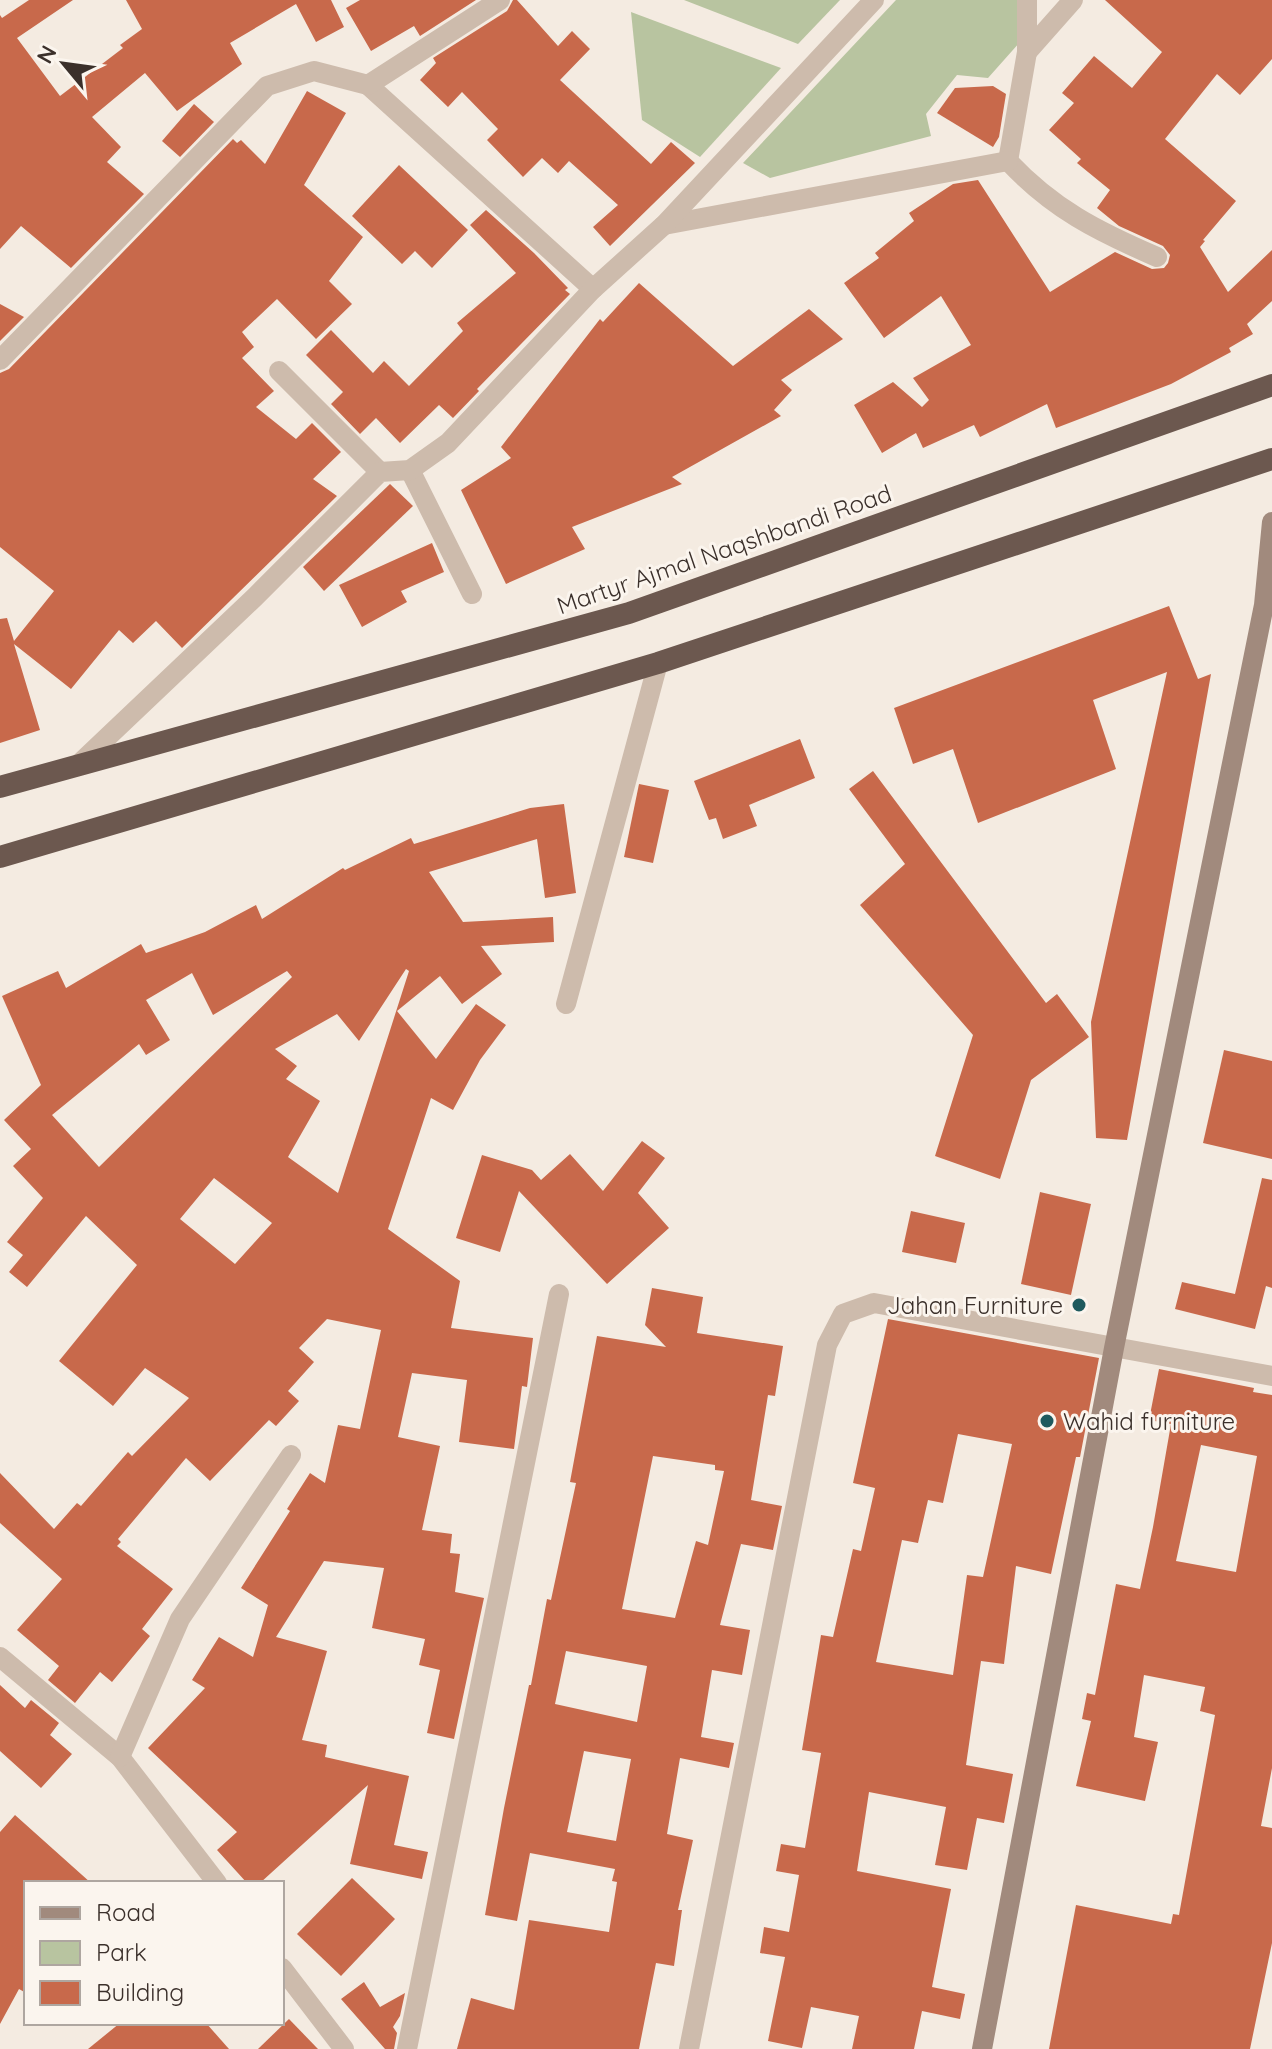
<svg xmlns="http://www.w3.org/2000/svg" width="1272" height="2049" viewBox="0 0 1272 2049" font-family="Quicksand,sans-serif">
<style>
.green{fill:#b8c4a0}
.building{fill:#c8694b;fill-rule:evenodd}
.lines{fill:none;stroke-linecap:round;stroke-linejoin:round}
.minor{stroke:#cdbbac;stroke-width:20}
.secondary{stroke:#a18a7d;stroke-width:20}
.trunk{stroke:#6c584f;stroke-width:22}
.poi-dot{fill:#1f5a5e;stroke:#fbf5ee;stroke-width:3}
.labels{text-anchor:middle;dominant-baseline:central;stroke-width:6;stroke-linejoin:round;paint-order:stroke}
.street-label{font-size:24px;fill:#3b302b;stroke:#fbf5ee}
.poi-label{font-size:24px;fill:#3b302b;stroke:#fbf5ee;text-anchor:end}
</style>
<rect width="100%" height="100%" fill="#f4ebe1"/>
<!-- green -->
<g class="green">
<polygon points="684,0 840,0 798,44"/>
<polygon points="896,0 1021,0 1019,43 988,78 957,75 926,114 931,136 770,178 743,163"/>
<polygon points="631,12 781,68 700,157 642,120"/>
</g>
<!-- building -->
<g class="building">
<polygon points="29,0 73,0 17,38 60,96 123,48 120,45 142,29 126,0 331,0 344,27 316,42 296,4 230,43 242,64 177,111 145,73 92,117 121,147 107,162 144,194 71,268 21,226 0,249 0,15 2,18"/>
<polygon points="360,0 476,0 420,36 414,26 371,51 346,8"/>
<polygon points="513,0 517,0 558,46 572,31 590,49 560,80 651,164 671,142 695,163 610,246 593,227 618,205 569,161 558,173 542,158 523,177 487,140 498,129 462,92 448,107 420,80 436,63 433,58 507,11"/>
<polygon points="1105,0 1272,0 1272,59 1240,95 1217,74 1165,139 1236,201 1203,240 1205,241 1200,247 1228,292 1272,250 1272,301 1247,324 1253,334 1229,348 1231,352 1171,384 1056,428 1047,404 980,437 974,425 923,448 916,433 882,453 854,405 893,382 922,407 929,400 913,378 971,345 941,296 884,338 844,283 879,258 875,253 914,221 909,213 953,184 978,180 1050,292 1115,252 1152,269 1164,268 1168,263 1170,255 1163,246 1119,226 1097,208 1110,190 1077,163 1081,159 1049,130 1074,103 1062,93 1094,56 1132,88 1162,52"/>
<polygon points="993,86 1006,94 999,137 993,147 937,113 955,88"/>
<polygon points="307,91 346,113 304,185 363,237 329,281 352,304 316,339 277,299 242,332 254,347 242,358 274,391 256,407 296,439 312,423 341,452 313,479 337,496 182,648 156,621 133,643 119,630 71,689 14,644 40,730 0,743 0,619 7,618 14,641 54,591 0,547 0,373 9,369 233,139 237,143 241,140 265,164"/>
<polygon points="194,104 214,122 180,157 162,141"/>
<polygon points="399,165 468,230 432,268 415,251 402,264 352,216"/>
<polygon points="486,210 534,253 568,288 565,290 570,294 477,389 479,391 453,418 439,405 400,443 376,418 360,434 331,404 343,392 306,355 331,330 373,373 384,361 409,386 463,331 457,323 516,273 470,225"/>
<polygon points="639,283 733,366 809,309 843,339 781,380 792,390 774,410 781,416 672,477 682,484 572,527 585,549 506,584 461,490 511,458 501,447 600,319 603,322"/>
<polygon points="0,304 24,317 0,341"/>
<polygon points="390,484 413,506 324,591 303,567"/>
<polygon points="432,543 444,572 401,591 407,602 362,627 339,585"/>
<polygon points="1169,606 1198,679 1211,674 1127,1140 1096,1138 1091,1022 1167,672 1093,700 1116,769 978,823 953,749 913,764 894,708"/>
<polygon points="800,739 815,778 749,805 757,826 723,839 716,818 709,820 694,781"/>
<polygon points="873,771 1046,1003 1057,994 1089,1037 1031,1080 1000,1179 935,1156 973,1035 860,905 905,864 849,789"/>
<polygon points="639,784 669,790 653,863 624,857"/>
<path d="M564,804L576,893L545,898L537,839L429,872L463,922L553,917L554,942L481,946L502,974L462,1004L440,976L397,1011L436,1059L476,1004L506,1025L480,1060L453,1110L431,1098L388,1229L460,1281L451,1328L533,1338L527,1387L522,1386L514,1449L459,1442L467,1380L412,1373L398,1437L440,1446L422,1530L452,1534L450,1553L460,1554L455,1592L484,1598L454,1739L427,1733L440,1670L419,1665L425,1639L372,1628L384,1568L324,1561L276,1637L327,1651L302,1740L327,1745L325,1757L409,1776L394,1845L428,1852L422,1879L350,1864L368,1785L260,1883H247L217,1850L237,1832L148,1748L205,1688L192,1680L219,1637L253,1657L268,1605L241,1588L290,1511L287,1509L310,1473L325,1483L338,1425L360,1429L381,1330L327,1319L299,1348L314,1362L288,1391L299,1401L276,1426L269,1420L210,1481L186,1458L118,1539L121,1542L117,1546L173,1589L142,1629L150,1636L112,1682L100,1672L75,1703L48,1680L59,1666L17,1630L62,1579L0,1523V1473L54,1529L77,1503L81,1506L128,1452L132,1456L189,1398L145,1368L113,1406L59,1361L137,1265L86,1216L27,1287L9,1272L23,1255L7,1242L43,1198L13,1166L31,1149L4,1120L41,1085L2,996L58,971L66,988L141,944L146,953L205,932L256,905L262,919L343,868L345,870L411,838L414,844L530,808ZM406,969L409,971L338,1193L288,1157L320,1101L286,1079L297,1066L275,1049L337,1014L359,1041ZM287,971L292,977L99,1167L52,1115L139,1044L146,1055L170,1040L146,1000L192,973L213,1015ZM214,1178L272,1223L235,1264L180,1219Z"/>
<polygon points="1224,1050 1272,1061 1272,1159 1203,1143"/>
<polygon points="642,1141 665,1158 638,1193 669,1228 607,1284 519,1191 500,1252 456,1238 482,1155 532,1170 541,1180 570,1154 603,1191"/>
<polygon points="1262,1178 1272,1180 1272,1288 1266,1286 1255,1329 1175,1309 1182,1282 1235,1294"/>
<polygon points="1040,1192 1091,1204 1071,1295 1021,1284"/>
<polygon points="911,1211 965,1223 956,1263 902,1252"/>
<path d="M652,1288L703,1297L697,1333L783,1346L775,1396L768,1395L751,1500L782,1506L773,1550L741,1544L720,1625L750,1630L742,1675L712,1670L701,1737L734,1743L729,1768L680,1758L667,1834L693,1840L678,1910H682L674,1966L656,1963L639,2049H457L471,1998L514,2010L529,1920L609,1932L617,1882L612,1881L615,1869L530,1853L517,1921L485,1915L504,1808L529,1685H531L547,1599L551,1600L576,1483L570,1482L597,1336L666,1347L645,1325ZM653,1456L715,1465V1470L724,1471L708,1545L696,1541L675,1618L622,1609ZM566,1651L647,1666L637,1722L555,1704ZM584,1751L631,1759L616,1841L567,1832Z"/>
<path d="M888,1319L1099,1358L1080,1457H1076L1051,1574L1016,1566L1004,1664L981,1661L966,1765L1013,1774L1004,1823L977,1818L967,1870L935,1865L946,1807L869,1792L857,1871L951,1889L932,1987L965,1994L960,2019L922,2011L914,2049H852L859,2016L811,2007L802,2048L768,2041L785,1957L760,1953L764,1927L789,1932L799,1875L776,1871L781,1844L805,1848L821,1753L802,1750L821,1635L833,1637L853,1549L861,1551L875,1488L853,1483ZM958,1434L1012,1444L983,1577L967,1575L953,1675L876,1662L902,1540L918,1543L928,1500L943,1503Z"/>
<path d="M1159,1369L1254,1388L1253,1392L1272,1395V1768L1261,1826L1272,1828V1943L1250,2049H1049L1076,1905L1171,1924L1173,1914L1179,1915L1215,1715L1200,1711L1205,1687L1144,1675L1134,1737L1158,1742L1145,1801L1076,1786L1091,1721L1082,1719L1087,1693L1095,1695L1116,1584L1140,1589L1153,1527L1171,1424L1149,1420ZM1201,1445L1257,1456L1236,1572L1176,1561Z"/>
<polygon points="0,1685 25,1708 31,1700 59,1723 50,1735 72,1754 41,1788 0,1751"/>
<polygon points="15,1815 91,1883 26,1883 26,1993 19,1989 0,2024 0,1832"/>
<polygon points="352,1878 395,1919 341,1976 297,1934"/>
<polygon points="364,1982 380,2007 405,1993 400,2016 393,2027 397,2033 394,2049 385,2049 341,1999"/>
<polygon points="289,2019 318,2049 258,2049"/>
<polygon points="120,2023 206,2023 229,2049 88,2049"/>
</g>
<g class="lines">
<!-- minor -->
<g class="minor">
<polyline points="1027,52 1073,0"/>
<polyline points="368,85 593,289"/>
<path d="M1008,161C1053,209 1097,231 1157,257"/>
<polyline points="1008,161 1027,52 1027,0"/>
<polyline points="664,225 1008,161"/>
<polyline points="0,360 267,86 314,71 368,85 500,0"/>
<polyline points="279,371 380,472"/>
<polyline points="410,470 472,594"/>
<polyline points="78,765 255,597 380,472 410,470 448,443 593,289 664,225 874,0"/>
<polyline points="566,1004 658,663"/>
<polyline points="0,1657 120,1757 217,1883"/>
<polyline points="120,1757 180,1619 291,1455"/>
<polyline points="282,1968 344,2049"/>
<polyline points="407,2049 559,1294"/>
<polyline points="689,2049 827,1345 843,1314 874,1303 1272,1376"/>
</g>
<!-- secondary -->
<polyline class="secondary" points="982,2049 1114,1348 1264,605 1272,522"/>
<!-- trunk -->
<g class="trunk">
<polyline points="0,787 629,613 1272,385"/>
<polyline points="0,857 658,663 1272,459"/>
</g>
</g>
<!-- markers -->
<g class="poi-dot">
<circle cx="1079" cy="1305" r="8"/>
<circle cx="1047" cy="1421" r="8"/>
</g>
<g class="labels">
<!-- street labels -->
<g class="street-label">
<text transform="translate(724 549) rotate(-19)">Martyr Ajmal Naqshbandi Road</text>
</g>
<!-- poi labels -->
<g class="poi-label">
<text x="1063" y="1305">Jahan Furniture</text>
<text x="1063" y="1421" text-anchor="start">Wahid furniture</text>
</g>
</g>
<!-- legend -->
<rect x="24" y="1881" width="260" height="144" fill="#fbf5ee" stroke="#aea6a0" stroke-width="2"/>
<rect x="40" y="1907" width="40" height="12" fill="#a18a7d" stroke="#aea6a0" stroke-width="2"/>
<text x="96" y="1921" font-size="24" fill="#3b302b">Road</text>
<rect x="40" y="1941" width="40" height="24" fill="#b8c4a0" stroke="#aea6a0" stroke-width="2"/>
<text x="96" y="1961" font-size="24" fill="#3b302b">Park</text>
<rect x="40" y="1981" width="40" height="24" fill="#c8694b" stroke="#aea6a0" stroke-width="2"/>
<text x="96" y="2001" font-size="24" fill="#3b302b">Building</text>
<!-- north arrow -->
<g transform="translate(64 64) rotate(299)" stroke="#fbf5ee" stroke-width="6" paint-order="stroke">
<path d="M0-6L14 30L0 20L-14 30Z" fill="#3b302b"/>
<text y="-12" font-size="22" font-weight="bold" text-anchor="middle" fill="#3b302b">N</text>
</g>
</svg>
